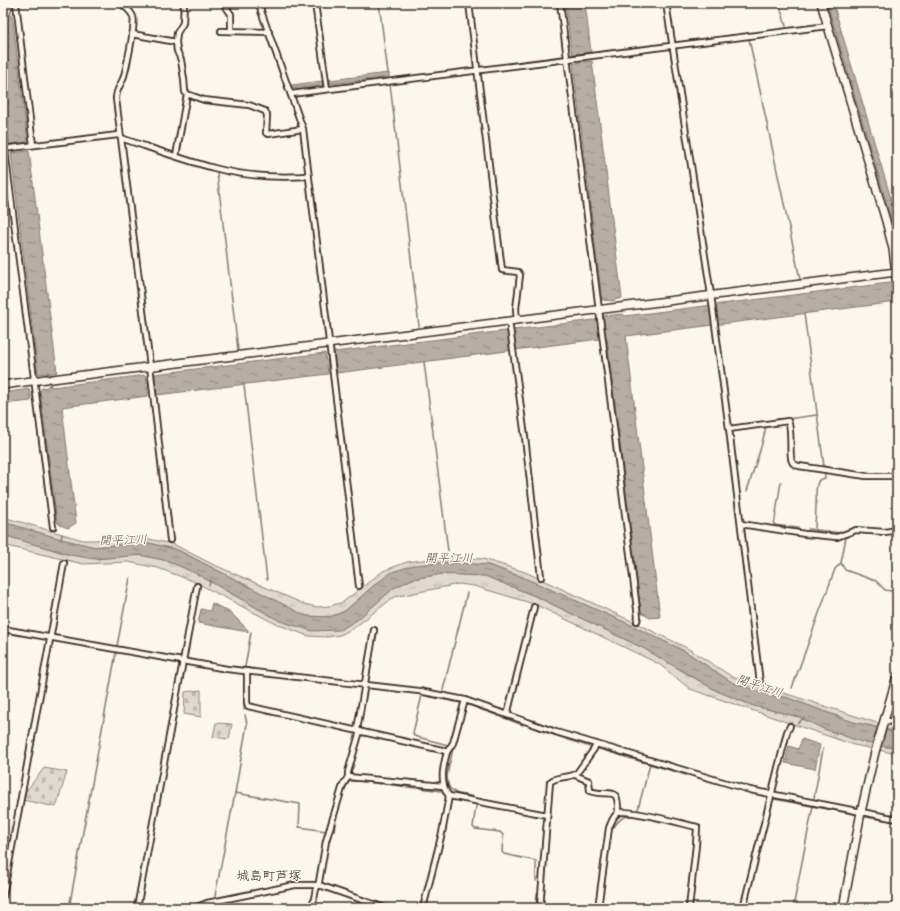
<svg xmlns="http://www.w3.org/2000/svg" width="900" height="911" viewBox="0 0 900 911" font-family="Mali,'Klee One',sans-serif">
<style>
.grass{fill:url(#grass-tufts);stroke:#8d8276}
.cemetery{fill:url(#cemetery-stones);stroke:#8d8276}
.water{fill:url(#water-ripples);stroke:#85796d}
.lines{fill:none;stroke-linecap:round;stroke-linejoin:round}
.stream{stroke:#85796d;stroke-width:1.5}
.street-casing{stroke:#3b2a1e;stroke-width:8}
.secondary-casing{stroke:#3b2a1e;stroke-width:10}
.street{stroke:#fbf7ec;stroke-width:4.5}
.secondary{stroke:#fbf7ec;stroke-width:7}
.labels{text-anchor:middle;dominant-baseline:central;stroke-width:3;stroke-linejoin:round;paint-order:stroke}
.water-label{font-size:12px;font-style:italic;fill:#605246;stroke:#fbf7ec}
.quarter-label{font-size:13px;fill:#3b2a1e;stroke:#fbf7ec}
</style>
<defs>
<pattern id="grass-tufts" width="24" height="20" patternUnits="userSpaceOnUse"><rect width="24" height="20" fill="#dfd9ce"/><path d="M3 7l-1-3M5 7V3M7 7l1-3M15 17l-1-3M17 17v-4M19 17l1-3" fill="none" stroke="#c0bab0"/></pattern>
<pattern id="cemetery-stones" width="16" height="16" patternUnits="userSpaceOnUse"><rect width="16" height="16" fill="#dfd9ce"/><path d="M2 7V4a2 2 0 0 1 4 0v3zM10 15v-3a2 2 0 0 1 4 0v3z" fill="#c0bab0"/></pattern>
<pattern id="water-ripples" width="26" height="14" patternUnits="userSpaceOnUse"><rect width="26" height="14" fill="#b6aea2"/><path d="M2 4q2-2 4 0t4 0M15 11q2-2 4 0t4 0" fill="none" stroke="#958e83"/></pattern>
</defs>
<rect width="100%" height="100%" fill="#fbf7ec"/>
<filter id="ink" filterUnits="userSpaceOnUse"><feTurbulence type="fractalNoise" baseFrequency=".025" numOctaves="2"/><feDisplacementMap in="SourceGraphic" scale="8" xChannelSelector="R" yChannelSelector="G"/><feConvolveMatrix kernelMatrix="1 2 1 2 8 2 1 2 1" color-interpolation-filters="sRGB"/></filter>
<g filter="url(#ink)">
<!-- grass -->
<g class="grass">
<polygon points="3,517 83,540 96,540 138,537 173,544 212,564 304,604 317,607 330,606 343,602 383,571 407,562 447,557 483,559 525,572 636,623 687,648 731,676 874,722 897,726 897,732 853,722 788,698 768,694 733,683 686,652 631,625 522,577 488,565 392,572 372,587 345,611 330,617 305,616 178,550 145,542 95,547 61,539 3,522"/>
<polygon points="3,535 71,555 95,559 140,555 168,561 195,573 280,621 357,620 394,588 412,579 442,574 485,576 535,596 643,648 717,691 754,706 799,717 824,729 862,742 897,749 897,754 854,745 690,689 659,664 534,604 474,586 459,584 394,597 354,628 340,635 327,637 308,636 274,623 195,582 158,568 128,562 83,564 3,545"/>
</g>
<!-- cemetery -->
<g class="cemetery">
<polygon points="201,690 201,717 184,714 185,692"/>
<polygon points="216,723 232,724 229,739 213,737"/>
<polygon points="44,768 67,772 56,807 23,800 24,794"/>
</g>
<!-- water -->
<g class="water">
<polygon points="565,3 585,3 591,52 583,53 584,62 592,61 622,298 614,300 614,301 602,300 573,64 581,62 580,53 572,54"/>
<polygon points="827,3 833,3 897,219 897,238"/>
<polygon points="3,13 12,15 28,142 9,144 3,92"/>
<polygon points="389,73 389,77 330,84 329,80"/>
<polygon points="322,81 323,85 292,89 292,85"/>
<polygon points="29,151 57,372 47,374 46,373 38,374 11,153"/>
<polygon points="897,282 897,302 626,336 660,617 650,618 641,613 607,338 337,373 336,364 327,365 328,374 157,395 156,387 148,388 148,396 62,407 76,523 68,528 60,525 57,522 40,391 42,388 48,387 48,385 51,385 52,387 146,375 147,382 155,381 155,374 325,353 326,361 335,360 334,352 602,319 602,316 623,314 625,316"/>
<polygon points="29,389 31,396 31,401 3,404 3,393"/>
<polygon points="3,522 61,539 95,547 145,542 178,550 306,616 330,617 345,611 372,587 392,572 414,565 449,562 488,565 522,577 631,625 686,652 733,683 768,694 788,698 853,722 897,732 897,749 862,742 824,729 799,717 754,706 717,691 643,648 535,596 485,576 442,574 412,579 394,588 357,620 340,630 312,631 280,621 195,573 168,561 140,555 95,559 71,555 3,535"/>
<polygon points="212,603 231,613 248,630 248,632 198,623 201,609 210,611"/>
<polygon points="802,739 820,745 815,769 785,763 789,746 798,749"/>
</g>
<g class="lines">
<!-- stream -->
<g class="stream">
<polyline points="255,3 264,27"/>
<polyline points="379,3 388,73"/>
<polyline points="779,3 786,26"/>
<polyline points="10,15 13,3"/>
<polyline points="267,37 298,124"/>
<polyline points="749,39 800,279"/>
<polyline points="390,84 419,326"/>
<polyline points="217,173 238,350"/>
<polyline points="804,313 824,467"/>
<polyline points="424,362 448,551"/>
<polyline points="48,372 50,386"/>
<polyline points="244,385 267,580"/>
<polyline points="787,419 817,415"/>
<polyline points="766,421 782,420"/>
<polyline points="781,482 774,525 798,528"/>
<polyline points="747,491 761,447 766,427"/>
<polyline points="808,529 841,533"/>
<path d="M815,530C815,522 816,513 816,504C817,495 814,488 819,480L825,478V474"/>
<polyline points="846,537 841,563 845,570 876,581 885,590 897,592"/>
<polyline points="61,540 62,534"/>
<polyline points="209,585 211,580"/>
<polyline points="117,646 130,578"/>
<polyline points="245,667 251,632"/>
<polyline points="244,675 244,710"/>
<polyline points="792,688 835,569 841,563"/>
<polyline points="443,690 467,593"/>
<polyline points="466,704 523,725"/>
<polyline points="798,723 804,718"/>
<polyline points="530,727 590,747"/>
<polyline points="448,745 414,736 413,733 422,695 461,703"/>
<path d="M453,749C451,761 441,783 453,791C457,795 466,795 471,796"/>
<polyline points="599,749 686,775"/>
<polyline points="692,776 767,797"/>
<polyline points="368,782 381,784"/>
<polyline points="386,784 415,788"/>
<polyline points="420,788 441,791"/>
<polyline points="235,793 300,804 299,827 326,831"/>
<polyline points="343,794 344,789 350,781 361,781"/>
<polyline points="814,798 823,749"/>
<polyline points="774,799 854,814"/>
<polyline points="476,806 473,827 475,829 500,832 503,835 502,852 504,854 536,861 536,881"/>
<polyline points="638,809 650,764"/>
<polyline points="338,813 340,803"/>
<polyline points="866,817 897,822"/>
<path d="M614,827C620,818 624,816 635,815"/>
<polyline points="334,831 336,818"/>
<polyline points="215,896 235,793 247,724 245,715"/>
<polyline points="69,908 116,653"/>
<polyline points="213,908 214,906"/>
<polyline points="536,908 537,893"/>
<polyline points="793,908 813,806"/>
</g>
<defs>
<g id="street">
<polyline points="16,3 33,145"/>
<path d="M121,3C125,7 132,12 133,17C136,24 126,70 123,79C120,86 116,90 116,99L150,366L170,540"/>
<polyline points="184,3 183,23 177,33 176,42 177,51 181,60 184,79 185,92 187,94 204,100 249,105 265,111 267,115 266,133 268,134 303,129"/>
<polyline points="223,3 231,14 231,31"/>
<polyline points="260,3 261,11 303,129 359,586"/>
<polyline points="315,3 327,89"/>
<polyline points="469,3 502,270 518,272 520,275 516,309 517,320"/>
<polyline points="560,3 638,617 637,621"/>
<polyline points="666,3 711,295 729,429 760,683"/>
<polyline points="221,31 269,32"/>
<polyline points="132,34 176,42"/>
<polyline points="291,94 828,26"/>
<polyline points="3,135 53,527"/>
<path d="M3,149L118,135L124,139C154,149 184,160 214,168C244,176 278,178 308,176"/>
<polyline points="176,156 187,94"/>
<polyline points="509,321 525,437 541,577"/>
<path d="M729,429L788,421C793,431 788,459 793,463C793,464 798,466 799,466L866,476H897"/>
<polyline points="741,524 805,534 837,537 856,530 885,532 897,530"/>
<polyline points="3,629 227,669 419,691 465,700 556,732 750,790 897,819"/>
<path d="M247,671V702L248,706L442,750L447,752C443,767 439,783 449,796L547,815"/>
<polyline points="507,715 534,607"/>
<polyline points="884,720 897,723"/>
<polyline points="357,730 374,630"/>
<polyline points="447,752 453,743 465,700"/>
<path d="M575,775L589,781L590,791C609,798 619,783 618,813"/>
<polyline points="348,777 443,786"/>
<polyline points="3,896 64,563"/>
<polyline points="137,908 197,586"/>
<polyline points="194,908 207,903 295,885 313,885 322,886 385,908"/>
<polyline points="312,908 316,889 319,882 326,841 343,785 348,777 348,772 360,731"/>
<polyline points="423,908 442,833 449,796"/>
<path d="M540,908L550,782C558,775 570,779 577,773L594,749L596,744"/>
<path d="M598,908L609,828C611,823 613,816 618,813C627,808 683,824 697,827L696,845L689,908"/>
<polyline points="743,908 787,732 790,726"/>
</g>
<g id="secondary">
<polyline points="821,3 886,221 893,249 897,281"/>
<polyline points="52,379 896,272"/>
<polyline points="3,385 46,379"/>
<polyline points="843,908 861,812 875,752 897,676"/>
</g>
</defs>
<!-- street casing -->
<use href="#street" class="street-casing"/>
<!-- secondary casing -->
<use href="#secondary" class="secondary-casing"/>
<!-- street -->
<use href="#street" class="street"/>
<!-- secondary -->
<use href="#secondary" class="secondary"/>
</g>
</g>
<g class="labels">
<!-- water labels -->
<g class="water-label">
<text transform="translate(123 539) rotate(-2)">開平江川</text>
<text x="449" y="557">開平江川</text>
<text transform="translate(760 685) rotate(18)">開平江川</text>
</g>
<!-- quarter labels -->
<g class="quarter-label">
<text x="269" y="874">城島町芦塚</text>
</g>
</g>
<!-- margin -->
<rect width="900" height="911" fill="none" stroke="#fbf7ec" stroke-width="16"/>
<rect x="8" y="8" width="884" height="895" fill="none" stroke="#3b2a1e" stroke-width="1.5" filter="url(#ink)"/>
</svg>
